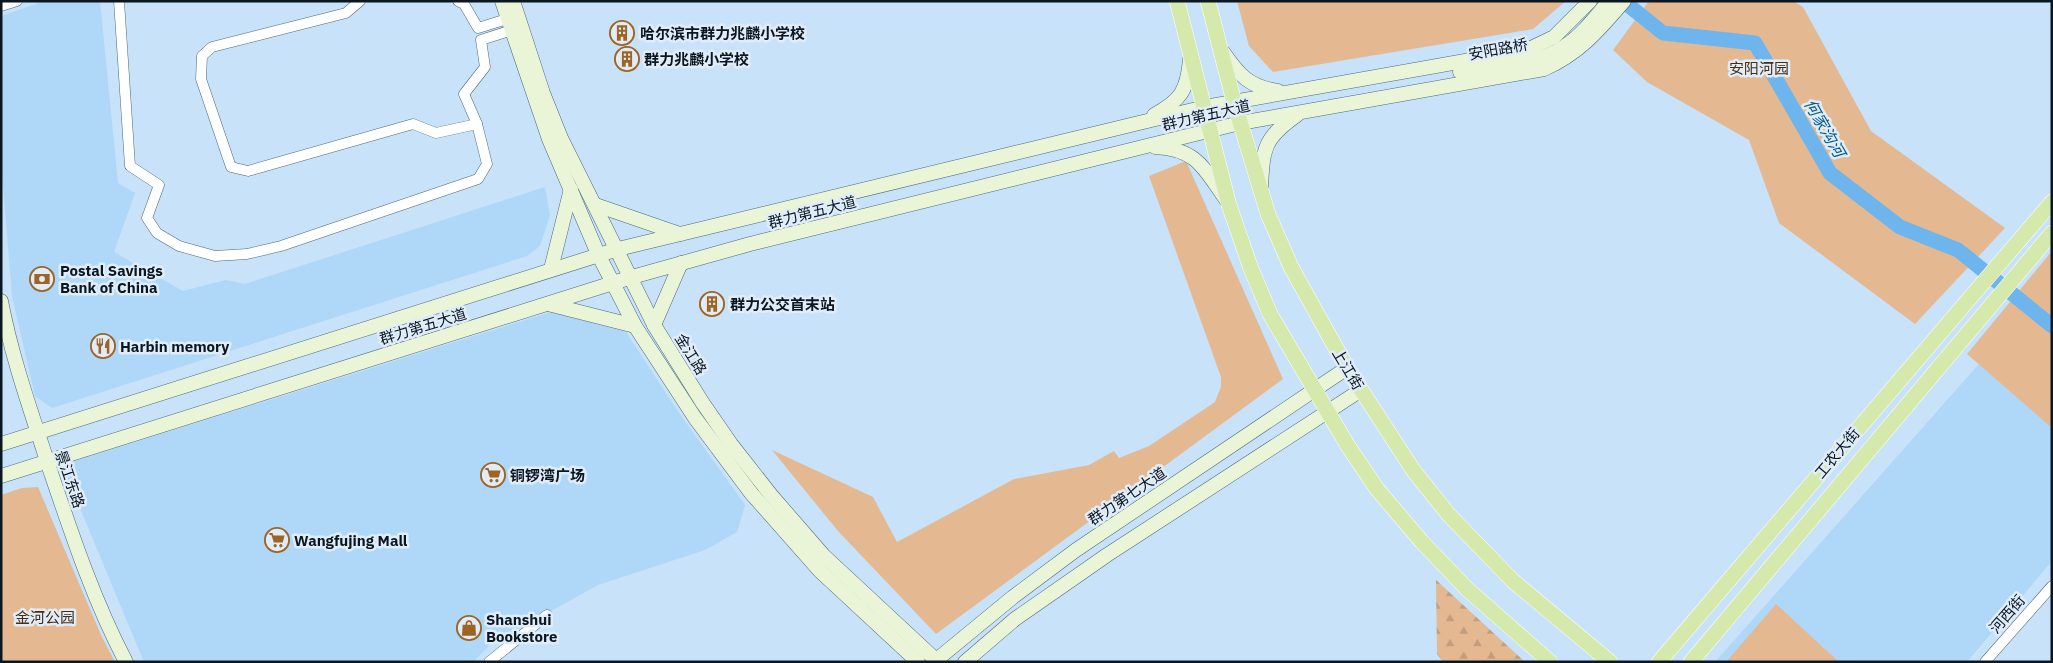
<svg xmlns="http://www.w3.org/2000/svg" width="2053" height="663" viewBox="0 0 2053 663" font-family="'IBM Plex Sans','Noto Sans SC',sans-serif">
<style>
.built{fill:#afd7f8}
.green{fill:#e4b992}
.forest{fill:url(#forest-firs)}
.lines{fill:none;stroke-linecap:round;stroke-linejoin:round}
.river{stroke:#6eb5ee;stroke-width:15}
.street-casing{stroke:#4a6881;stroke-width:11}
.secondary-casing{stroke:#4a6881;stroke-width:15}
.primary-casing{stroke:#fff;stroke-width:16}
.street{stroke:#fff;stroke-width:10}
.secondary{stroke:#eaf4d6;stroke-width:14}
.primary{stroke:#d6e9ad;stroke-width:15}
.labels{text-anchor:middle;dominant-baseline:central;stroke-width:5;stroke-linejoin:round;paint-order:stroke}
.poi-label{font-size:15px;font-weight:bold;fill:#0a1620;stroke:#e0edf9;text-anchor:start}
.street-label{font-size:15px;fill:#0a1620;stroke:#e0edf9}
.park-label{font-size:15px;fill:#472d12;stroke:#e0edf9}
.water-label{font-size:16px;font-style:italic;fill:#015b8f;stroke:#e0edf9}
</style>
<defs>
<pattern id="forest-firs" width="22" height="20" patternUnits="userSpaceOnUse" patternTransform="scale(1.25)"><rect width="22" height="20" fill="#e4b992"/><path d="M5 1l3.5 6h-7zM16 11l3.5 6h-7z" fill="#c29e7e"/></pattern>
</defs>
<rect width="100%" height="100%" fill="#c7e2f9"/>
<!-- built -->
<g class="built">
<polygon points="44,1 100,1 118,183 135,193 114,252 183,291 226,280 245,284 545,187 550,215 540,246 527,256 52,408 35,396 12,296 1,161 1,16"/>
<polygon points="551,312 626,332 679,413 745,505 737,532 705,550 598,585 491,644 473,662 144,662 62,465"/>
<polygon points="1979,364 2052,425 2052,561 1967,662 1715,662"/>
</g>
<!-- green -->
<g class="green">
<polygon points="1237,1 1566,1 1533,29 1273,72 1249,46"/>
<polygon points="1649,1 1793,1 1803,7 1871,131 2005,228 1915,324 1779,223 1749,140 1647,82 1613,50"/>
<polygon points="1186,161 1283,379 936,634 838,531 772,450 873,497 897,542 1014,479 1089,465 1114,451 1119,458 1149,446 1215,402 1221,387 1221,377 1149,176"/>
<polygon points="2052,251 2052,428 1967,354"/>
<polygon points="38,487 101,635 115,662 1,662 1,495 22,488"/>
<polygon points="1776,604 1839,662 1726,662"/>
</g>
<!-- forest -->
<polygon class="forest" points="1436,580 1525,662 1443,662 1437,654"/>
<g class="lines">
<!-- river -->
<polyline class="river" points="1623,1 1663,33 1755,43 1830,173 1900,227 1958,250 2052,326"/>
<defs>
<g id="street">
<polyline points="119,1 130,166 159,185 147,218 157,233 179,246 215,256 247,254 281,246 478,179 487,164 477,124 464,94 485,67 481,40 512,30"/>
<polyline points="360,1 346,13 212,47 202,56 201,79 231,167 248,171 413,124 436,133 477,124"/>
<polyline points="458,1 464,4 478,28 507,19"/>
<polyline points="1,6 17,1"/>
<polyline points="489,662 547,615"/>
<polyline points="1985,662 2052,586"/>
</g>
<g id="secondary">
<polyline points="502,1 549,139 598,254 635,326 695,418 751,493 820,571 918,662"/>
<polyline points="513,1 543,93 561,138 654,325 702,402 731,444 771,495 824,556 938,662"/>
<path d="M1223,52C1239,75 1249,87 1278,91"/>
<path d="M1460,72C1494,67 1536,66 1565,46C1582,35 1596,16 1609,1"/>
<path d="M1154,115C1181,100 1187,91 1190,60"/>
<path d="M1155,147C1198,149 1204,169 1227,201"/>
<path d="M1261,187C1263,148 1264,138 1297,115"/>
<polyline points="596,205 680,234"/>
<polyline points="551,269 571,189"/>
<path d="M1,301C12,359 32,414 50,470C72,535 94,601 126,662"/>
<polyline points="548,304 635,326"/>
<polyline points="654,325 681,263"/>
<polyline points="1,444 618,249 1205,107 1527,50 1554,37 1590,1"/>
<path d="M1,476L632,277L750,244L1240,123L1544,69C1580,53 1599,30 1624,1"/>
<polyline points="934,662 1013,597 1076,550 1347,368"/>
<polyline points="965,662 1015,619 1107,555 1361,390"/>
</g>
<g id="primary">
<polyline points="1177,1 1229,205 1250,266 1270,314 1348,446 1377,489 1422,542 1467,589 1550,662"/>
<polyline points="1208,1 1234,102 1268,214 1291,267 1347,368 1413,470 1449,515 1513,581 1610,662"/>
<polyline points="1659,662 2052,202"/>
<polyline points="1691,662 2052,233"/>
</g>
</defs>
<!-- street casing -->
<use href="#street" class="street-casing"/>
<!-- secondary casing -->
<use href="#secondary" class="secondary-casing"/>
<!-- primary casing -->
<use href="#primary" class="primary-casing"/>
<!-- street -->
<use href="#street" class="street"/>
<!-- secondary -->
<use href="#secondary" class="secondary"/>
<!-- primary -->
<use href="#primary" class="primary"/>
</g>
<!-- icons -->
<defs>
<symbol id="building-ring" viewBox="-11 -11 22 22"><circle r="9.5" fill="#e0edf9" stroke="#9e6423" stroke-width="1.5"/><path d="M-4-6H4V6H1V3H-1V6H-4ZM-2.5-4.3h1.7v1.8h-1.7ZM.8-4.3h1.7v1.8H.8ZM-2.5-1h1.7V.8h-1.7ZM.8-1h1.7V.8H.8Z" fill="#9e6423"/></symbol>
<symbol id="bank-ring" viewBox="-11 -11 22 22"><circle r="9.5" fill="#e0edf9" stroke="#9e6423" stroke-width="1.5"/><path d="M-6-4H6V4H-6ZM0-2.3a2.3 2.3 0 1 0 0 4.6a2.3 2.3 0 1 0 0-4.6Z" fill="#9e6423"/></symbol>
<symbol id="restaurant-ring" viewBox="-11 -11 22 22"><circle r="9.5" fill="#e0edf9" stroke="#9e6423" stroke-width="1.5"/><path d="M-5-6h1v4h1v-4h1v4h1v-4h1v5L-1.5 .5V6h-2V.5L-5-1ZM5-6V6H3V1.5H1.5Q1.5-4 5-6Z" fill="#9e6423"/></symbol>
<symbol id="supermarket-ring" viewBox="-11 -11 22 22"><circle r="9.5" fill="#e0edf9" stroke="#9e6423" stroke-width="1.5"/><path d="M-6-5.5h2.5l.6 2H6L4.5 2H-2.5L-4.4-4H-6ZM-1.5 3.2a1.3 1.3 0 1 0 .1 0ZM3 3.2a1.3 1.3 0 1 0 .1 0Z" fill="#9e6423"/></symbol>
<symbol id="shop-ring" viewBox="-11 -11 22 22"><circle r="9.5" fill="#e0edf9" stroke="#9e6423" stroke-width="1.5"/><path d="M-5-2.5h2.3a2.7 3.5 0 0 1 5.4 0H5L5.5 6h-11ZM-1.5-2.5h3a1.5 2.3 0 0 0-3 0Z" fill="#9e6423"/></symbol>
</defs>
<g fill-rule="evenodd">
<use href="#building-ring" x="608" y="19" width="28" height="28"/>
<use href="#building-ring" x="613" y="45" width="28" height="28"/>
<use href="#bank-ring" x="28" y="265" width="28" height="28"/>
<use href="#building-ring" x="698" y="290" width="28" height="28"/>
<use href="#restaurant-ring" x="89" y="332" width="28" height="28"/>
<use href="#supermarket-ring" x="479" y="461" width="28" height="28"/>
<use href="#supermarket-ring" x="263" y="526" width="28" height="28"/>
<use href="#shop-ring" x="455" y="614" width="28" height="28"/>
</g>
<g class="labels">
<!-- poi labels -->
<g class="poi-label">
<text x="640" y="33">哈尔滨市群力兆麟小学校</text>
<text x="644" y="59">群力兆麟小学校</text>
<text x="60" y="270">Postal Savings<tspan x="60" dy="17">Bank of China</tspan></text>
<text x="730" y="304">群力公交首末站</text>
<text x="120" y="346">Harbin memory</text>
<text x="510" y="475">铜锣湾广场</text>
<text x="294" y="540">Wangfujing Mall</text>
<text x="486" y="619">Shanshui<tspan x="486" dy="17">Bookstore</tspan></text>
</g>
<!-- street labels -->
<g class="street-label">
<text transform="translate(1498 49) rotate(-10)">安阳路桥</text>
<text transform="translate(1206 115) rotate(-13)">群力第五大道</text>
<text transform="translate(812 212) rotate(-14)">群力第五大道</text>
<text transform="translate(423 326) rotate(-17)">群力第五大道</text>
<text transform="translate(691 354) rotate(58)">金江路</text>
<text transform="translate(1348 369) rotate(59)">上江街</text>
<text transform="translate(1837 453) rotate(-50)">工农大街</text>
<text transform="translate(70 479) rotate(71)">景江东路</text>
<text transform="translate(1127 496) rotate(-34)">群力第七大道</text>
<text transform="translate(2007 614) rotate(-49)">河西街</text>
</g>
<!-- park labels -->
<g class="park-label">
<text x="1759" y="68">安阳河园</text>
<text x="45" y="617">金河公园</text>
</g>
<!-- water labels -->
<g class="water-label">
<text transform="translate(1825 128) rotate(60)">何家沟河</text>
</g>
</g>
<!-- border -->
<rect width="2053" height="663" fill="none" stroke="#0a1620" stroke-width="5"/>
</svg>
